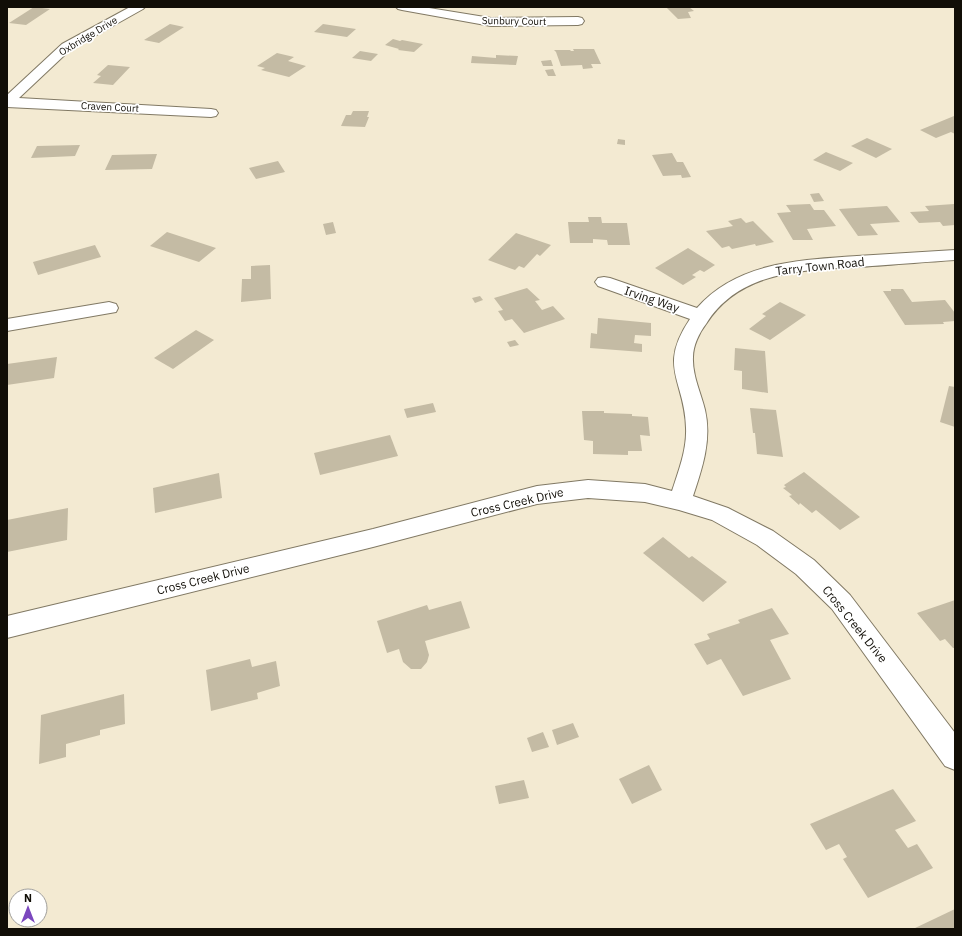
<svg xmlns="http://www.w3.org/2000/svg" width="962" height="936" viewBox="0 0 962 936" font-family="'IBM Plex Sans',sans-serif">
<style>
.building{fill:#c4bba4}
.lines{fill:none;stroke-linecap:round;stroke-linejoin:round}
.street-casing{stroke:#817964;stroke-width:2}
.street{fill:#fff;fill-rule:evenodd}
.labels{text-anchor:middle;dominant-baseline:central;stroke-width:3.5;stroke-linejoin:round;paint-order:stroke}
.far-street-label{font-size:10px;fill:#110e07;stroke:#fff}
.street-label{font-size:12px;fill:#110e07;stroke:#fff}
</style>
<rect width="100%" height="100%" fill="#f3ead2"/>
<!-- building -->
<g class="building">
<polygon points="34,7 50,9 26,25 9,23"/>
<polygon points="666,7 689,7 694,11 688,12 691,18 678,19"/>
<polygon points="170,24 184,27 159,43 144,40"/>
<polygon points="323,24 356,29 347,37 314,32"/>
<polygon points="393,39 400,41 402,40 423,44 414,52 398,50 399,49 385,45"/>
<polygon points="573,49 594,49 601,64 591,64 593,68 583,69 582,65 561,66 556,52 554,50 570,50 571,51 574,51"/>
<polygon points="360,51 378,54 371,61 352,58"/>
<polygon points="277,53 294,57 288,61 306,66 289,77 261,70 265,68 257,66"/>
<polygon points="496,55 518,56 516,65 471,63 472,56 496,58"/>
<polygon points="551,60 553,66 543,66 541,61"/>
<polygon points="108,65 130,67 113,85 93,83 101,76 97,75"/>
<polygon points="553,69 556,76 548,76 545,70"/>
<polygon points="353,111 369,111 367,117 369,117 365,127 341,126 346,115 351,115"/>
<polygon points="954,116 955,117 955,134 951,132 936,138 920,130"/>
<polygon points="867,138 892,149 876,158 851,146"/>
<polygon points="618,139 625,140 625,145 617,144"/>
<polygon points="80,145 75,156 31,158 37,146"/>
<polygon points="826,152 853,163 840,171 813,160"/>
<polygon points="672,153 677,162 683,162 691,177 682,178 681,175 663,176 652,155"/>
<polygon points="157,154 152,169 105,170 112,155"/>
<polygon points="278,161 285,172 256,179 249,168"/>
<polygon points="819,193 824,201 814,202 810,194"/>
<polygon points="810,204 814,210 824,210 836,226 807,229 813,240 793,240 777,213 791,212 786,205"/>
<polygon points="954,204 955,206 955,225 943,226 940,222 919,223 910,212 929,211 925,206"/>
<polygon points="887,206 900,222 870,224 878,235 858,236 839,209"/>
<polygon points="588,217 601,217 602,223 627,223 630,245 608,245 607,240 593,239 593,243 570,243 568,222 589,222"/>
<polygon points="741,218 746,223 753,221 774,242 756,246 755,244 732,249 729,246 722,248 706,231 733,226 728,221"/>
<polygon points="333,222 336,233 326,235 323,224"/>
<polygon points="167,232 216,248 199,262 150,246"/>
<polygon points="516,233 551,245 540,256 537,254 524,268 519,266 515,270 488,260"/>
<polygon points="95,245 101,257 38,275 33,262"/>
<polygon points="688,248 715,265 704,272 700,270 692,275 696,277 683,285 655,268"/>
<polygon points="270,265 271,299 241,302 242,279 251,279 251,266"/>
<polygon points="527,288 540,300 535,301 542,310 553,306 565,319 524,333 512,319 505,321 498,311 503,310 494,298"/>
<polygon points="891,289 903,289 912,302 945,300 955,313 955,321 943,322 944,324 905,325 883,291 891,291"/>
<polygon points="480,296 483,300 475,303 472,298"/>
<polygon points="780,302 806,315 770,340 749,329 766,316 762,314"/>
<polygon points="598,318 651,323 651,336 635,335 634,343 642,344 642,352 590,348 591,333 597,334"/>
<polygon points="196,330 214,340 173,369 154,358"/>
<polygon points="515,340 519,345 510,347 507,342"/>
<polygon points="735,348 765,351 768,393 742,389 742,371 734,370"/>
<polygon points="57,357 54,378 7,385 7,364"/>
<polygon points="949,386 955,387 955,427 940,422"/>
<polygon points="433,403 436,412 407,418 404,409"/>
<polygon points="750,408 776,410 783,457 757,454 755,433 753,433"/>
<polygon points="582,411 604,411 604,413 632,414 632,416 648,417 650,436 640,435 642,451 628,451 628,455 593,454 593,441 584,440"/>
<polygon points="390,435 398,456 320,475 314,453"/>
<polygon points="804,472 860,517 840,530 816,510 812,513 800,503 799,505 789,496 792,495 783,488 786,487 784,485"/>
<polygon points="219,473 222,498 155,513 153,488"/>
<polygon points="68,508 67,540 7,552 7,520"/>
<polygon points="663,537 689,558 692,556 727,582 703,602 643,553"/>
<polygon points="955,600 955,648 953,648 945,639 940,641 917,613"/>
<polygon points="461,601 470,628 425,641 429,655 427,662 421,669 411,669 403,662 399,649 387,653 377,621 427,605 429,610"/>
<polygon points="772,608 789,634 770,640 791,679 743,696 721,659 707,665 694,644 710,639 707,634 740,623 738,620"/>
<polygon points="250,659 252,667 276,661 280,686 257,693 258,699 211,711 206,670"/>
<polygon points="124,694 125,724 100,730 100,735 66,744 66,757 39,764 41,715"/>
<polygon points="573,723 579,737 557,745 552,730"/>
<polygon points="543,732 549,747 532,752 527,738"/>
<polygon points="649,765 662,790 632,804 619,779"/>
<polygon points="524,780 529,798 499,804 495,786"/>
<polygon points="893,789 916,821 895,830 908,848 917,844 933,868 868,898 843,859 847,857 839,844 826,850 810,824"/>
<polygon points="955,909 955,929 913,929"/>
</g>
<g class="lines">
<defs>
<g id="street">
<polygon points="130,7 145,7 143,9 70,50 19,98 211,109 216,110 218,113 216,116 211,117 7,107 7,95 62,44"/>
<polygon points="396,7 423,7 491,18 578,17 582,18 584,21 582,24 578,25 491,26 402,10 398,9"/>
<path d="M955,250V260C923,262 890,265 858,267C802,270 739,271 706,324C699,333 693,346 693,357C692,375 701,393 705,410C712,440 702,469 693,496L728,508L773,531L814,560L850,595L955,733V770L945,766L832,609L796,574L757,545L712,520L679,510L645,502L588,498L537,504L373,547L7,638V616L373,529L537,486L588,480L645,484L672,491C679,470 687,449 686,428C685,380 657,368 690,319L598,286L595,282L598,278L604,277L610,278L697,308C737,262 800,260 857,256C890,254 922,252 955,250Z"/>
<polygon points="109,302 116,304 118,308 116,312 7,331 7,319"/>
</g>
</defs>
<!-- street casing -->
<use href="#street" class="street-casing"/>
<!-- street -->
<use href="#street" class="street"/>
</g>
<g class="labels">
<!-- far-street labels -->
<g class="far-street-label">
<text transform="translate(514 21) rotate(1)">Sunbury Court</text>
<text transform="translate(88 36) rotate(-31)">Oxbridge Drive</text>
<text transform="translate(110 107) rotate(3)">Craven Court</text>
</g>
<!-- street labels -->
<g class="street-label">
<text transform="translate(820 266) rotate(-6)">Tarry Town Road</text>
<text transform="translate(652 299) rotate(19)">Irving Way</text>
<text transform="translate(517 502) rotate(-13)">Cross Creek Drive</text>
<text transform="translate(203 579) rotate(-14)">Cross Creek Drive</text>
<text transform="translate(855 624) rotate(51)">Cross Creek Drive</text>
</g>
</g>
<!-- border -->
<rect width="962" height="936" fill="none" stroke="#110e07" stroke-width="16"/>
<!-- north arrow -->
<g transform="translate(28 908)"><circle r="19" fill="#ffffff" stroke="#a09f9c"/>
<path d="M0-3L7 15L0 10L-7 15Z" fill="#7b47be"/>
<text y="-6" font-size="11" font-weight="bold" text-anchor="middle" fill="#110e07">N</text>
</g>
</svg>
